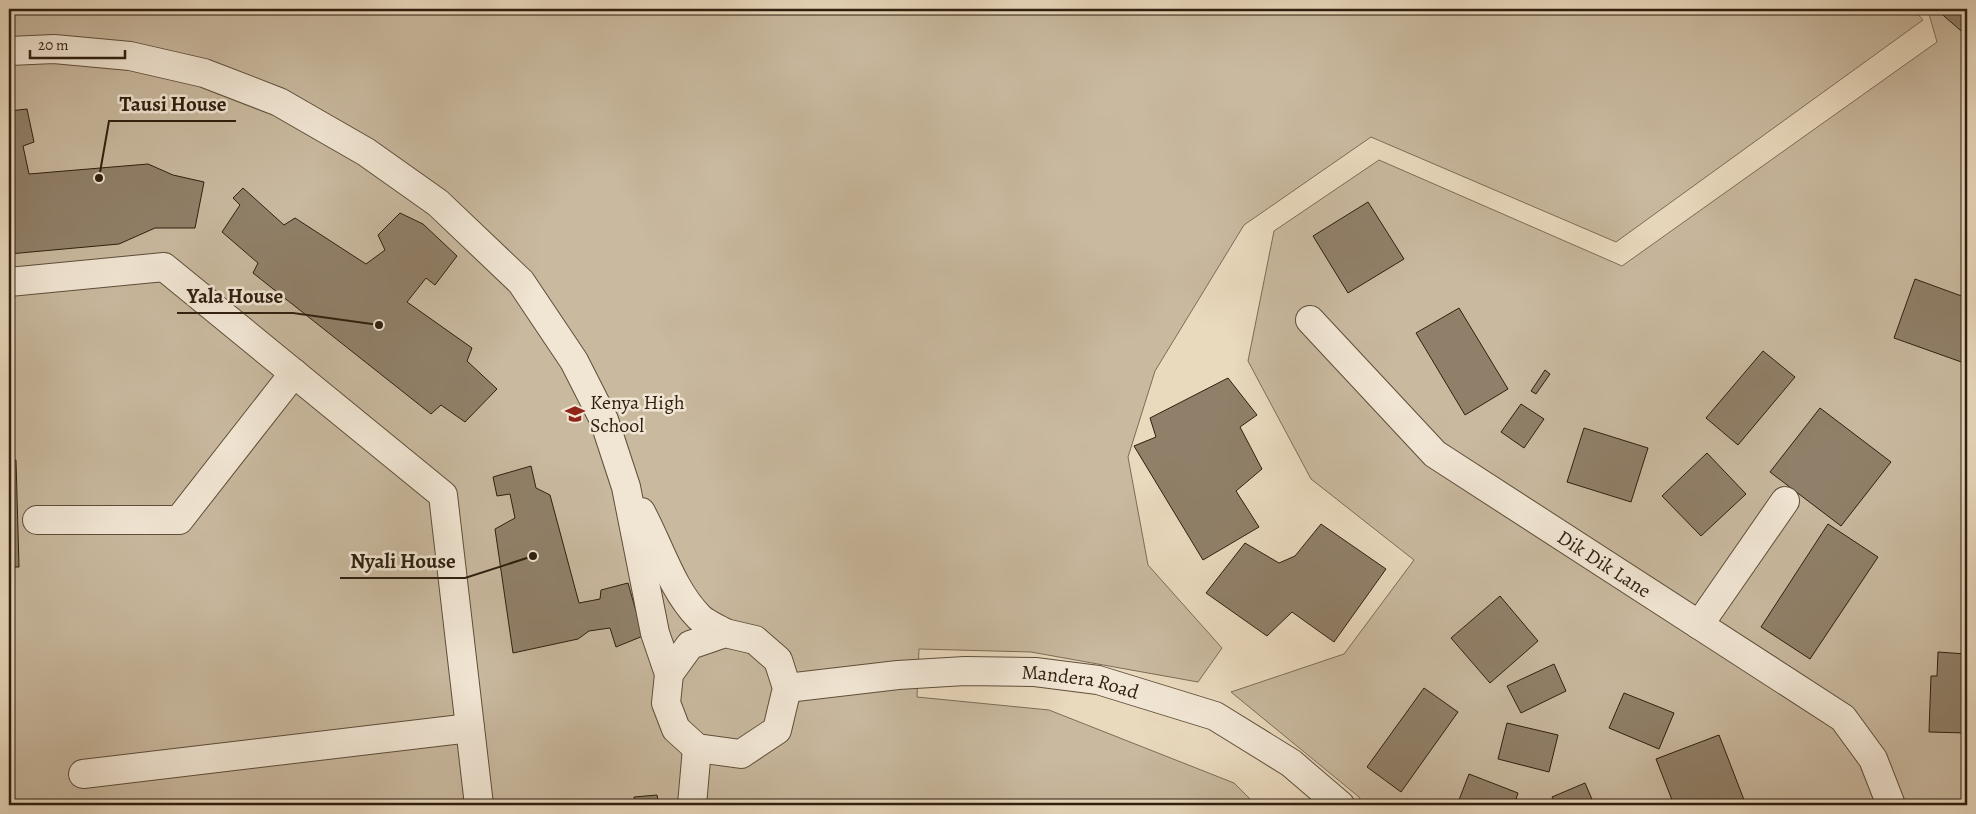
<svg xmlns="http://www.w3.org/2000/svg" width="1976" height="814" viewBox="0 0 1976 814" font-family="Alegreya,serif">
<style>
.green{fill:#c9b99f;stroke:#7c6c57}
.building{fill:#908069;stroke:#2f1f0f}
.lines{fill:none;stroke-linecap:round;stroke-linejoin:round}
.minor-casing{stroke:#5e4e3a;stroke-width:30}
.minor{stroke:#f1e6d4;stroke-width:28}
.labels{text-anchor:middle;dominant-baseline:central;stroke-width:5;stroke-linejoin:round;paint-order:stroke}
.poi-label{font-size:20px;fill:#2f1f0f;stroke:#f1e6d4;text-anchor:start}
.street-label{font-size:20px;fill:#2f1f0f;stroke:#f1e6d4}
.leader{fill:none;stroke:#2f1f0f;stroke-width:2}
.callout-dot{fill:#2f1f0f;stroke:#f1e6d4;stroke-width:2}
.callout-label{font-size:21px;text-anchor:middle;font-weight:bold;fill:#2f1f0f;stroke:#f1e6d4;stroke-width:5;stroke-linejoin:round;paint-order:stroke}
</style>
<rect width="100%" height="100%" fill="#e9d9bd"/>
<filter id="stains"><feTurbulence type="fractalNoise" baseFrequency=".004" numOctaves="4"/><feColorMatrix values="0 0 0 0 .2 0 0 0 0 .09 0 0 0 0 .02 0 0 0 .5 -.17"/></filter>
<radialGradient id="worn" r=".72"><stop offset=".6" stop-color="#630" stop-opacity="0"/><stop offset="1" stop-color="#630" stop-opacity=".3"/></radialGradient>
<!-- green -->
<g class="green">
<polygon points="9,9 1913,9 1923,20 1616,242 1371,137 1244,225 1155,371 1128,457 1148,565 1222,648 1198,682 1031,652 919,649 917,697 1049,710 1234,783 1256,805 9,805"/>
<polygon points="1925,9 1967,9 1967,805 1364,805 1359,797 1231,692 1344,654 1414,560 1311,479 1248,361 1274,231 1379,160 1622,266 1937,42 1929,14"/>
</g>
<!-- building -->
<g class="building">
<polygon points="1938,9 1967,9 1967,36 1937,10"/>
<polygon points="27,109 34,142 23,146 29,174 148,164 173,175 204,182 195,228 155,228 119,244 9,254 9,111"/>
<polygon points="243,188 284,225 295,218 366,264 385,250 378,235 400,213 423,224 457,256 435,285 426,278 407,302 472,348 467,361 497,389 465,422 441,405 431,414 253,273 258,263 222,232 240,205 233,198"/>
<polygon points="1368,202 1404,259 1348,293 1313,236"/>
<polygon points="1915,279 1967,298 1967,364 1894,338"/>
<polygon points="1459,308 1508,389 1465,415 1416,333"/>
<polygon points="1763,351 1795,377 1738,445 1706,418"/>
<polygon points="1545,370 1550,374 1536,394 1531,391"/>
<polygon points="1228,378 1257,415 1240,427 1262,469 1236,491 1259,527 1203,560 1134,446 1156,437 1150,418"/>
<polygon points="1521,404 1544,419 1524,448 1501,432"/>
<polygon points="1820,408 1891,462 1841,526 1770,472"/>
<polygon points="1584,428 1648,448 1631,502 1567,482"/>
<polygon points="1707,453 1746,494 1701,536 1662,496"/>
<polygon points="16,460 19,567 9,567 9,461"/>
<polygon points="531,466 536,488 550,495 579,603 600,599 601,590 628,583 643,636 616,647 610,628 589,631 578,639 513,653 495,529 515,518 510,494 497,496 493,477"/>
<polygon points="1321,524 1386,569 1334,642 1292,612 1267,636 1206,593 1245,543 1279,563 1295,556"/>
<polygon points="1828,524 1878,557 1810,659 1761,627"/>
<polygon points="1500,596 1538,641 1490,683 1451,638"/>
<polygon points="1967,628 1967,733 1929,732 1931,676 1937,676 1938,652 1966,654"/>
<polygon points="1554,664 1566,691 1521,713 1507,686"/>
<polygon points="1424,688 1458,712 1401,792 1367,767"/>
<polygon points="1624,693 1674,713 1659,749 1609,728"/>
<polygon points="1507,723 1558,735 1549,772 1498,759"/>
<polygon points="1719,735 1746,805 1674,805 1656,759"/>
<polygon points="1469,774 1518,793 1514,805 1457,805"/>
<polygon points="1585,783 1594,804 1556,805 1552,797"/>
<polygon points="9,786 11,786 15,805 9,805"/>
<polygon points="657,795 659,805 635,805 634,797"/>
</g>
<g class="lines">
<defs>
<g id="minor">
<polyline points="9,51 54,49 130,56 204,73 279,102 366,152 438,203 521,282 574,361 604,420 626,487 655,633 669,674 666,703 676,729 697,748 741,754 777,730 787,688 778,660 755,640 725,633 690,645 669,674"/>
<polyline points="9,282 164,267 443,495 479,805"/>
<path id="s1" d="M1310,320L1435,454L1843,718L1873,759L1891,805"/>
<path d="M641,512C660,547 671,588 699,617C706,624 717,628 725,633"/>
<polyline points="37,520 179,520 294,373"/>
<polyline points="1699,625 1785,501"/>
<path id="s2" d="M787,688L898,675L965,671L1035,672L1098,680L1215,716L1291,763L1340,805"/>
<polyline points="83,774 470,728"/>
<polyline points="692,805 697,748"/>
</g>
</defs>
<!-- minor casing -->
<use href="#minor" class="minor-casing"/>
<!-- minor -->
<use href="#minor" class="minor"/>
</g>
<!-- icons -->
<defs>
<symbol id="school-bare" viewBox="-9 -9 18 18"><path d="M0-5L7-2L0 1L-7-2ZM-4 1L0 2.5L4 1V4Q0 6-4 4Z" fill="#8f2418" stroke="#f1e6d4" stroke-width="2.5" paint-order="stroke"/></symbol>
</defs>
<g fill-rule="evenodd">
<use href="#school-bare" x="561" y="400" width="28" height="28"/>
</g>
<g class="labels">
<!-- poi labels -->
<g class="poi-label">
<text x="590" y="402">Kenya High<tspan x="590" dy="23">School</tspan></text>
</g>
<!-- street labels -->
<g class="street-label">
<text stroke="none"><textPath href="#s1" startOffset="385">Dik Dik Lane</textPath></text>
<text stroke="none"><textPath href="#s2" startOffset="295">Mandera Road</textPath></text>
</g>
</g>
<!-- callouts -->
<path class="leader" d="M99 178L109 121H236M379 325L293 313H177M533 556L465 578H340"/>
<g class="callout-dot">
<circle cx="99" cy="178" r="5"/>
<circle cx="379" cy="325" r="5"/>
<circle cx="533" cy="556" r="5"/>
</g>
<g class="callout-label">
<text x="173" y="111">Tausi House</text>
<text x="235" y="303">Yala House</text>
<text x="403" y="568">Nyali House</text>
</g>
<!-- margin -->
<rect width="1976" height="814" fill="none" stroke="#e9d9bd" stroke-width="30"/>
<rect x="10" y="10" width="1956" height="794" fill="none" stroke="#2f1f0f" stroke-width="2.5"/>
<rect x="15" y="15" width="1946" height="784" fill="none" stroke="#2f1f0f"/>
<!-- scale -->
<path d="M30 50v8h95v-8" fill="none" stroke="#2f1f0f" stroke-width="2.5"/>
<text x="38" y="50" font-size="15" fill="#2f1f0f" stroke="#f1e6d4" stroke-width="4" paint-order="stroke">20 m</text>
<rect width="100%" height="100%" filter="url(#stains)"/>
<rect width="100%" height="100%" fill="url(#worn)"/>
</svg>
